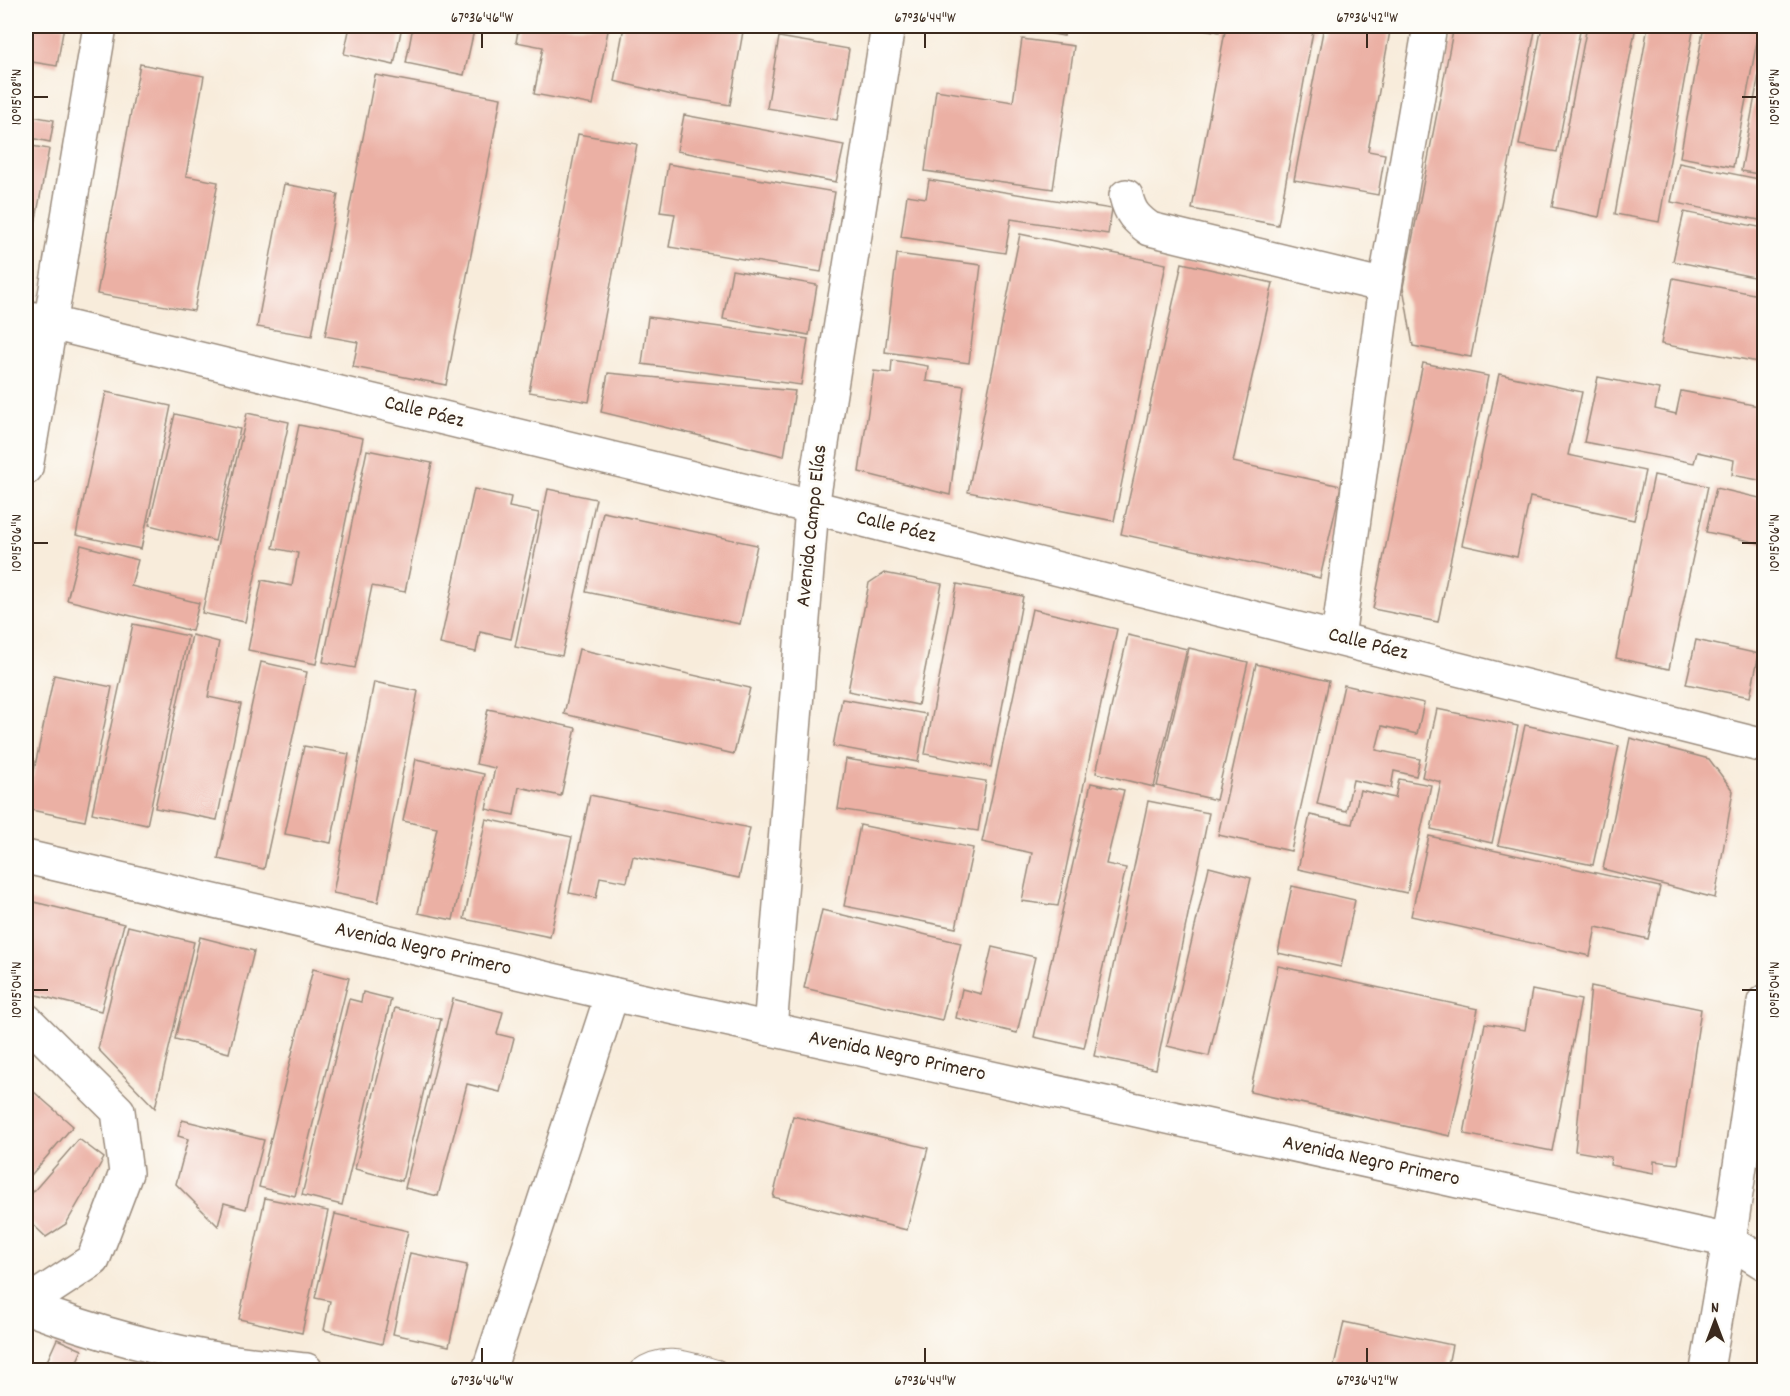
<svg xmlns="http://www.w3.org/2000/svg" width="1790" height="1396" viewBox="0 0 1790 1396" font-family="Dekko,sans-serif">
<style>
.building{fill:#ebb0a4}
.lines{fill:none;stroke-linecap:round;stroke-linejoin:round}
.service-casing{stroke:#9a8b7c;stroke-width:22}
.minor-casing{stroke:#9a8b7c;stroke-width:36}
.tertiary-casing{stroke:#9a8b7c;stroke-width:36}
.service{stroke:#fff;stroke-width:20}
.minor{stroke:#fff;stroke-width:33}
.tertiary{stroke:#fff;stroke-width:33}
.ticks{fill:none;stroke:#3b2a1e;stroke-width:2}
.labels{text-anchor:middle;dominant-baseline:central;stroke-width:6;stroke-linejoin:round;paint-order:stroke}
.street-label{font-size:21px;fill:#3b2a1e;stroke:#fdfcf7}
.neatline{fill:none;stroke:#3b2a1e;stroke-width:2}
.ticks-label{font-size:15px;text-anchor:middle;fill:#3b2a1e}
</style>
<rect width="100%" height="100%" fill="#fdfcf7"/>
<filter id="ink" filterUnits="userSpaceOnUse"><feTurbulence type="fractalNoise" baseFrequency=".0167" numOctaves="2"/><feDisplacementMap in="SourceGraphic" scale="12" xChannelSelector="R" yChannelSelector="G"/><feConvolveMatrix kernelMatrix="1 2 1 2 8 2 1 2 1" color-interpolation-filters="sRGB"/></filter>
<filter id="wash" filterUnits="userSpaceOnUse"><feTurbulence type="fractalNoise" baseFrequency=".008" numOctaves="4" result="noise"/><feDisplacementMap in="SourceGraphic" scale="24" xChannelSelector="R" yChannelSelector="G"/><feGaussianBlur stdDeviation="1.35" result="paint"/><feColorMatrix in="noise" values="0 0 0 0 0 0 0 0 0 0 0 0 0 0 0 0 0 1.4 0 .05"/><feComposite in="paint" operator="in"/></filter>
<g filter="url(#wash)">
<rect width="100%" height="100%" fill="#f8ecdb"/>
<g id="blocks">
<!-- building -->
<g class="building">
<polygon points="26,26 64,26 57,66 26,61"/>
<polygon points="350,26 402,26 394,65 344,54"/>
<polygon points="413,26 475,26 464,75 406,63"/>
<polygon points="519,26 609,26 593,105 534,94 543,47 516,42"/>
<polygon points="624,26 744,26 730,105 672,95 614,81"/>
<polygon points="1012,26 1066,26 1064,36"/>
<polygon points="1186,26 1220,26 1219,32"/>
<polygon points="1226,26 1314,26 1278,225 1192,209"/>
<polygon points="1324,26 1391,26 1368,151 1385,154 1378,195 1294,180"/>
<polygon points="1454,26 1536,26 1471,357 1413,346 1403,287"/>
<polygon points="1542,26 1581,26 1557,152 1519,145"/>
<polygon points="1587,26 1636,26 1599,217 1552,207"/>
<polygon points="1648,26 1694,26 1659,222 1615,214"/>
<polygon points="1704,26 1760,26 1733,167 1680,157"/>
<polygon points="779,37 849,49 837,120 767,108"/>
<polygon points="1022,39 1074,46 1053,189 925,171 936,90 1013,102"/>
<polygon points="1763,53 1764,53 1764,175 1741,171"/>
<polygon points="140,64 204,76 186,176 218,182 194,311 97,294"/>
<polygon points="375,75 501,98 446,385 353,367 358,342 325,336"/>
<polygon points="26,115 54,120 50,142 26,137"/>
<polygon points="684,115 844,145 836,182 677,151"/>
<polygon points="578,134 637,144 589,402 529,392"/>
<polygon points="26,145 49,149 27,267 26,267"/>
<polygon points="1679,163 1764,180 1764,221 1671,202"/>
<polygon points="668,164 835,192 821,272 669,247 675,214 660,212"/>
<polygon points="929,180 1112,209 1108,234 1011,219 1005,253 901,237 907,195 926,198"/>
<polygon points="284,184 338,194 312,336 257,327"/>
<polygon points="1684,212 1764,228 1764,279 1673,261"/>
<polygon points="1020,234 1166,264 1114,521 968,492"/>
<polygon points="897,254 981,265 969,363 885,352"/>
<polygon points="1182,263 1273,283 1233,462 1341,486 1320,578 1121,534"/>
<polygon points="732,270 817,285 809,335 723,319"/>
<polygon points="1673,278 1764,296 1764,363 1661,344"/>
<polygon points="648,317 808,339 801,385 642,364"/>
<polygon points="892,360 928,366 926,381 964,386 950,495 859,472 874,371 891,373"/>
<polygon points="1423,363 1488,376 1438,622 1373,609"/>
<polygon points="608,373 795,391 784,456 601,412"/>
<polygon points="1499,374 1582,392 1568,455 1645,471 1634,520 1530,497 1517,557 1462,545"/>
<polygon points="1598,377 1659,389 1655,409 1676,414 1681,391 1764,407 1764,481 1732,475 1734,460 1697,452 1694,463 1584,442"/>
<polygon points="106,392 171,406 141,549 76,535"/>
<polygon points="247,413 289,422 245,622 202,613"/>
<polygon points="175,414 240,429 215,541 149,525"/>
<polygon points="299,425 363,438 316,664 248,650 262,580 292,586 298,553 273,548"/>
<polygon points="367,450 432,463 405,592 372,586 355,668 323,662"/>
<polygon points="1654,475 1708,486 1669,669 1616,658"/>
<polygon points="1716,488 1764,499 1764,544 1706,532"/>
<polygon points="474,489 511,497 509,507 539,513 511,639 480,632 476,652 440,644"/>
<polygon points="548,489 596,499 562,656 515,647"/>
<polygon points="603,512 757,545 740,624 586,592"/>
<polygon points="81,545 138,560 131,586 199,603 192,631 67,600"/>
<polygon points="884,573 942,584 918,705 848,691 869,583"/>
<polygon points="957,584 1023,596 991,767 925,754"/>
<polygon points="1032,609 1117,629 1058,906 1022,901 1032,853 982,842"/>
<polygon points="133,624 188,636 147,825 92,813"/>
<polygon points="192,635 219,642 208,697 241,704 217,820 155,808"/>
<polygon points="1128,635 1187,649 1154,787 1096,773"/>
<polygon points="1696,640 1759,654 1750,697 1686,684"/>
<polygon points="1189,648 1248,662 1216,800 1157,786"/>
<polygon points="579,649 750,688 734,754 564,714"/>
<polygon points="261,662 307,672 264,869 218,859"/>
<polygon points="1256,664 1329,681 1291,851 1218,835"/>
<polygon points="54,675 112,687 85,821 26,809"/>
<polygon points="374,682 418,691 378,902 333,893"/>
<polygon points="1344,685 1424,703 1417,734 1382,726 1376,750 1420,759 1416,776 1394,771 1391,788 1353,780 1346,811 1317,804"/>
<polygon points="842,699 926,714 918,762 833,746"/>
<polygon points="488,709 576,728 561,796 519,787 514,815 486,809 495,768 476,764"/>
<polygon points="1437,709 1518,726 1492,843 1431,829 1441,782 1422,777"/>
<polygon points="1525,725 1619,746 1593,865 1498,845"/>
<polygon points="1630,738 1709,759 1733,791 1715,898 1603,869"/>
<polygon points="304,746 349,754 331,843 285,834"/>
<polygon points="416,759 484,774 453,920 418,913 437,828 403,821"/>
<polygon points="846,759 986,781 978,831 838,809"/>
<polygon points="1399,779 1431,785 1407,893 1298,869 1310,815 1352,824 1360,790 1395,798"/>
<polygon points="1091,783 1124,790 1106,864 1126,868 1084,1048 1034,1037"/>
<polygon points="590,795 750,828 739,878 633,856 627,882 600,877 596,898 569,893"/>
<polygon points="1148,801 1209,813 1156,1069 1094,1056"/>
<polygon points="486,819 572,837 550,937 464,919"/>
<polygon points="860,825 973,848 956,928 844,906"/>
<polygon points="1429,836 1660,887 1648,939 1596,927 1590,956 1411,916"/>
<polygon points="1209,867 1251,878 1209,1056 1167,1046"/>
<polygon points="1292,886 1355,900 1341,967 1278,953"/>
<polygon points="26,900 124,924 101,1011 29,993 26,988"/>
<polygon points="822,910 961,943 942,1020 804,988"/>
<polygon points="128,926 194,942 155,1108 98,1049"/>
<polygon points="200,937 254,951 229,1053 175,1039"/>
<polygon points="992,947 1035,957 1017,1033 956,1018 962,989 981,994"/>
<polygon points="1278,966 1478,1009 1450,1136 1250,1092"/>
<polygon points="313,969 349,978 295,1196 259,1187"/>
<polygon points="1591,986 1701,1009 1678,1164 1654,1161 1654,1173 1610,1165 1611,1157 1575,1151"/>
<polygon points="1532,990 1581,1000 1552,1151 1464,1134 1485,1023 1525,1030"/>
<polygon points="363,992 391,999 342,1205 302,1195 349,999 361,1002"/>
<polygon points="453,999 503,1012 497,1034 514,1038 500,1092 467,1084 438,1196 405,1188"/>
<polygon points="395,1008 441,1019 402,1181 355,1169"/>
<polygon points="26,1085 73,1126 26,1181"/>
<polygon points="793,1116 928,1148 907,1230 773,1197"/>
<polygon points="182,1120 264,1140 246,1209 224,1203 218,1226 176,1184 188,1139 178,1136"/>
<polygon points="79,1139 104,1158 66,1224 46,1237 26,1218 26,1200"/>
<polygon points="265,1198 328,1211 302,1333 239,1319"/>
<polygon points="335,1214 408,1231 382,1344 324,1330 330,1301 315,1298"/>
<polygon points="410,1253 467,1265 449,1346 393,1334"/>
<polygon points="1344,1322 1452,1345 1447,1370 1333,1370"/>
<polygon points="57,1339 82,1350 73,1370 43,1370"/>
</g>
</g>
</g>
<g filter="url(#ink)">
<use href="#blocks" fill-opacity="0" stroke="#9a8b7c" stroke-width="1.5"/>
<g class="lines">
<defs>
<path id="service" d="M639,1370C664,1351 690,1363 717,1370"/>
<g id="minor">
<path d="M1126,196C1130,213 1136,219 1150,229L1385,286"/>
<polyline points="26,317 812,507 1764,746"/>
<polyline points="26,468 100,26"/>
<polyline points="1338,638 1385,286 1430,26"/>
<polyline points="26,857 612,994 1729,1241 1764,1263"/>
<polyline points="26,1020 118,1111 126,1173 93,1260 26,1304"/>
<polyline points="770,1029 812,507 888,26"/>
<path d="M26,1307C91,1331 160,1351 229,1361C255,1365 280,1367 306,1370"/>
<polyline points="489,1370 612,994"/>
</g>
<polyline id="tertiary" points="1707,1370 1729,1241 1764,1002"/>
</defs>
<!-- service casing -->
<use href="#service" class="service-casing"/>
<!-- minor casing -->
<use href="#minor" class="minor-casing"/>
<!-- tertiary casing -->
<use href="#tertiary" class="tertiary-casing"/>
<!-- service -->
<use href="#service" class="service"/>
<!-- minor -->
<use href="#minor" class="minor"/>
<!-- tertiary -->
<use href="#tertiary" class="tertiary"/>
</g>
</g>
<!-- ticks -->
<path class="ticks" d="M482,33V48M925,33V48M1367,33V48M33,97H48M1742,97H1757M33,543H48M1742,543H1757M33,990H48M1742,990H1757M482,1348V1363M925,1348V1363M1367,1348V1363"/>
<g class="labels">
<!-- street labels -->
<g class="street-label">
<text transform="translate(424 413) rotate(14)">Calle Páez</text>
<text transform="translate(813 526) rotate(-84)">Avenida Campo Elías</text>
<text transform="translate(896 528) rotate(14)">Calle Páez</text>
<text transform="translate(1368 645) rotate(14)">Calle Páez</text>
<text transform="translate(423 950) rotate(13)">Avenida Negro Primero</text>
<text transform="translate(897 1057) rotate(12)">Avenida Negro Primero</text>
<text transform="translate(1371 1162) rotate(12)">Avenida Negro Primero</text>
</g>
</g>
<!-- margin -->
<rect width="1790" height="1396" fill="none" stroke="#fdfcf7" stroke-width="66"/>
<!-- north arrow -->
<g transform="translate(1715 1321)" stroke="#fdfcf7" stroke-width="4.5" paint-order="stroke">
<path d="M0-4.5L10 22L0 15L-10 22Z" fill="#3b2a1e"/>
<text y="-9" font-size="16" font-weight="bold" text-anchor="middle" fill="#3b2a1e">N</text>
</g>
<rect x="33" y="33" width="1724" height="1330" class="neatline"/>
<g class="ticks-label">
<text x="482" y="22">67°36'46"W</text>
<text x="925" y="22">67°36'44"W</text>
<text x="1367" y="22">67°36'42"W</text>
<text transform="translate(16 97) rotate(-90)" y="5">10°15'08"N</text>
<text transform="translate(1774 97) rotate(-90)" y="5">10°15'08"N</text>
<text transform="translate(16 543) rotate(-90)" y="5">10°15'06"N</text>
<text transform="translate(1774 543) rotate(-90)" y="5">10°15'06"N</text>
<text transform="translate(16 990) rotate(-90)" y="5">10°15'04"N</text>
<text transform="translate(1774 990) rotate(-90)" y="5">10°15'04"N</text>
<text x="482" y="1385">67°36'46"W</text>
<text x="925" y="1385">67°36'44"W</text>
<text x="1367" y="1385">67°36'42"W</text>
</g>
</svg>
